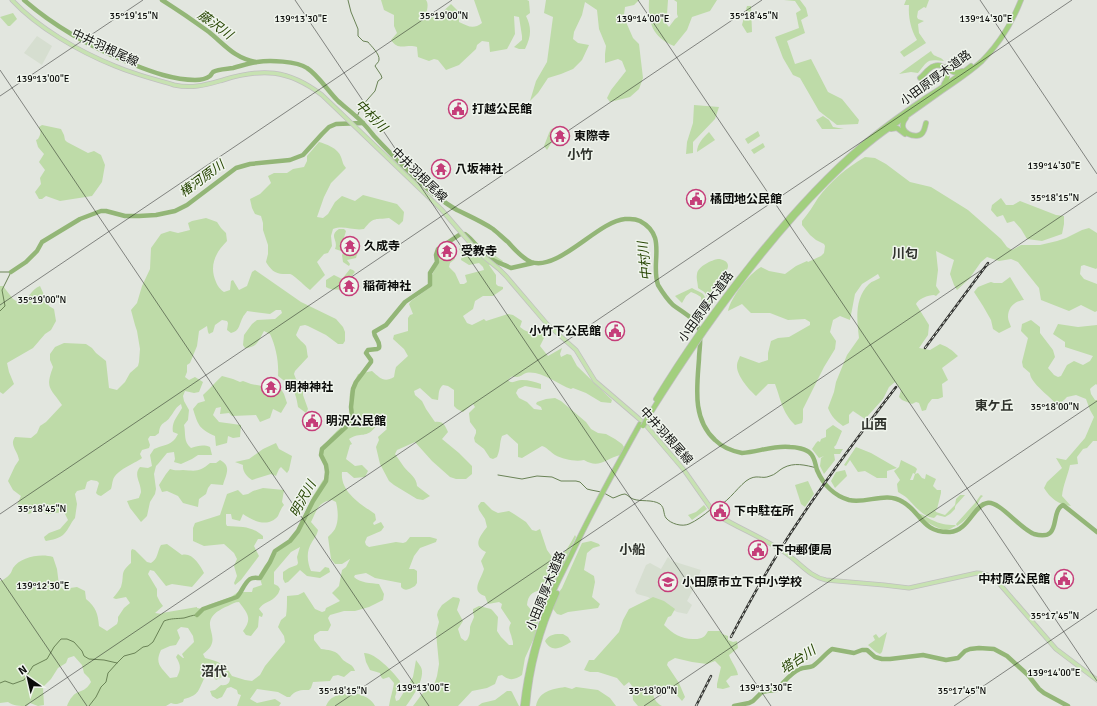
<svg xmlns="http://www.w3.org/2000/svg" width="1097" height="706" viewBox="0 0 1097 706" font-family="Signika,'Noto Sans JP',sans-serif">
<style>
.built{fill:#d6ded0}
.green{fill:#bedba8;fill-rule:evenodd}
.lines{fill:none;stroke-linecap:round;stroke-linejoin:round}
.stream{stroke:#6a8356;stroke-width:1}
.river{stroke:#93b677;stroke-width:4.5}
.major-casing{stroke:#c0c0bf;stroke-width:5}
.highway-casing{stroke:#c0c0bf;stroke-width:6}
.major{stroke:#c7e2b2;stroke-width:3.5}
.highway{stroke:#a2cf7e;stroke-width:4.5}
.rail-casing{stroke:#363734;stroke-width:2.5}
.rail{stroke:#eff4ec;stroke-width:1;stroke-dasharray:3;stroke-linecap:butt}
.highway-bridge-casing{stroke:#c0c0bf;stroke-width:6;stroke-linecap:butt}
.highway-bridge{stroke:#a2cf7e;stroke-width:4.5}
.ticks{fill:none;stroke:#0b0c0a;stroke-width:1;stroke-opacity:0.45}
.labels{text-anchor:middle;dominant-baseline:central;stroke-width:3;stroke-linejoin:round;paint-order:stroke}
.street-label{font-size:12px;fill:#0b0c0a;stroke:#eff4ec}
.poi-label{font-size:12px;font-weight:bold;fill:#0b0c0a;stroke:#eff4ec;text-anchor:start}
.water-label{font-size:13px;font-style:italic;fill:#254400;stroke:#eff4ec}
.neighbourhood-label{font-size:13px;font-weight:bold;fill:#30332d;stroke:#eff4ec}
.ticks-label{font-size:10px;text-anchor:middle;fill:#0b0c0a;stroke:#eff4ec;stroke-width:3;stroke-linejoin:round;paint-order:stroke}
</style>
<rect width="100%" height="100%" fill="#e2e6df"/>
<!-- built -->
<g class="built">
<polygon points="37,36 52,46 42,65 24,53"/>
<polygon points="668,557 672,561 701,570 695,586 687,601 692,605 687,614 677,612 651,599 648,597 637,594 635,591 646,565 650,563 661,569"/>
</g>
<!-- green -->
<g class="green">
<path d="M381,0H426C429,4 427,10 426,14L432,17H437L451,4L459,12V22C468,26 473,30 482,23L474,0H527L529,1L530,13L526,16C532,28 531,37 525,49H519L514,47L522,40V36L519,17L514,16L515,34L507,49L490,52L489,42L482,41L477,45L476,49L459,65L446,70L438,60L434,59L429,61L418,57L417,47C407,43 399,52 391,40L397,33L394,26V15L384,10Z"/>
<polygon points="546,0 639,0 634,5 625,7 624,15 626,22 633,38 639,44 643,78 639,89 630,97 610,102 607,98 611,90 626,71 622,61 618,59 605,63 605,54 606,46 599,29 597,10 585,2 582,15 574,32 573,39 578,43 589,45 582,60 573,69 561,74 548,78 538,93 530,101 536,81 547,62 553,17 544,13"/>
<path d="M649,0H668L667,14L663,20L669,27L675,19L678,17L677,14V2L674,0H717L710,11L692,17L687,30L674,46C652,37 648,22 649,0Z"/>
<polygon points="784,0 800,0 806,8 808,16 801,20 805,33 787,41 795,64 811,59 828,92 842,99 859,120 858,124 837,125 819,111 800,78 793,75 783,58 775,37 799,28 796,13 801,10 795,1"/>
<path d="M906,0H929L926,8L924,7L918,11L917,17L918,19L924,21L918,24L919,33L926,43L904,57L900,52L917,40C911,30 908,17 909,5H904Z"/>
<polygon points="747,6 751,6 752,32 747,33 742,25"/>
<polygon points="13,13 17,19 10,26 8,26 0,17"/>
<path d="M931,51C932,53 934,56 936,56C939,58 941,57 944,61C927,59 928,60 918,73L911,72L899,74Z"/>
<polygon points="694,105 719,107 715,119 693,142 693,153 686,154 687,142 693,123"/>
<polygon points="823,116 829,120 833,127 844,129 822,129 816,120"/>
<path d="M42,125L61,129L64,135L65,140L67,142L88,153L94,151L101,155L105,165L102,182L92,196L60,201L46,196L42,199H39L35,192L41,184L40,178L45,170L39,162L44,154L38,147L36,140L38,139C41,134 41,132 39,127Z"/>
<polygon points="562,127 566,137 553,140 547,150 544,146 549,133 551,129"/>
<polygon points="758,131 760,136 748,144 745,139"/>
<path d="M709,132L715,140L697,152C697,144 703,138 709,132Z"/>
<path d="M319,142C326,144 338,148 341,157C343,162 342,163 346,168L331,183L324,197L317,217L323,218L328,214L335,202L342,196L355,201L363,195L397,204L404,212L403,221L399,225L389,218C376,220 374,216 364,229C353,231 344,225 333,229L331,236L332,246L328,253L324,254L317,262L325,275L310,290C306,287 294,275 290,274C289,274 284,274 283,274C275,274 270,269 266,262L268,254V245L263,230V223L261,216L255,214L252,208L250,199L260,194L271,183L268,176L274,173H287L293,169L304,167L307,161V156Z"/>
<polygon points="763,143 765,147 754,154 751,150"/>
<path d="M865,157L875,158L886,164L910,182L931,187L968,210L1001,239L1007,247L1012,250L1021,245H1040L1057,241L1066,238L1082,230L1089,228L1097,233V268L1096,269L1084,265L1081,266L1080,274L1084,279L1097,284V311L1095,312L1081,305L1069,311L1041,300L1039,288L1018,262L1011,259L999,261L987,257L981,262L969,279L957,290L954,285L950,274L954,260L936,251L938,270L936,286L940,292L936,296L934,295C928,295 918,299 916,304L929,325L928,335L919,348L930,350L940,344C948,347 952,350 958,356L942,368L948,380L942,384L943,397L938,399H932L928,404L926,410L922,411L919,403L916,402L912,404L902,400L899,397L901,390L895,382L889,387L883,399L865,419L853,411L849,415V423L843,426C836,421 831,416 828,408L834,392L836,382L847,355L859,338C857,320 854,299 869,284C872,281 877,280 880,278L878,274L862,284L855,294L850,320L840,316L833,320L830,332L836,341L835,349L824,367L803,409V419L802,423L795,425C782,412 781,400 775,384H768L756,396C749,390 736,375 737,365C737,362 739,359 740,356L759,363L768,360V353L771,341L778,338L789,337L810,325V322L805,319L788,320L770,313H751L742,304L728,311C731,297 749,274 761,267L769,271L785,274L796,266L807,261L808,262L821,256L824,253L825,246L824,244L816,240L810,235L802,225V221C808,214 813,206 818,198C831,181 846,168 865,157Z"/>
<polygon points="1001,198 1006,205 1013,205 1020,201 1056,215 1064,216 1064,224 1062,234 1042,241 1027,239 1021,229 1014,221 1007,223 1003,215 997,217 991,210 992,205"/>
<path d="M206,218L217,222L221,228L226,233L227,241C215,253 209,266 216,282C218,287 220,289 224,292L230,290L231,281L233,280L239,290L247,286L252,272L255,270L301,302L336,319L343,327L345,332V341L343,344H338L326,335L308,326L305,325L300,326L296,335C299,340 303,342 306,346C307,349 307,354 308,357L295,371L294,374L296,379L301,385L303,390V395L308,409L306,413L298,407C296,390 291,386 278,376C279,362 276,347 270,334L264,331C259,340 257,348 245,348L243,345L244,335L252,324L257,320L275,319L282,313L281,310H276L270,314L247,311C247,312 243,316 243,317C239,324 240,331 231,333L227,330L228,323L227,321L222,320L215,325L213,332L209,334L208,332L207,326L199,331L197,346L190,363L187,365V372L185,377L189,380L195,377L203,382L199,392L194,393L185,391L183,396L184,401L189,410L188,420L184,425C186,433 183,442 191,448C198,446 203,444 210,447L212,455H198L192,459L181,464L174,462L175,459L174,452L167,453L158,464L156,466L154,474L156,489L155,494L150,502L147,516L141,522L130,508L127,501L139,498C139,497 141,493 141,492C141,482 133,475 140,467L148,468L152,466L150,455L154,449C165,444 172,446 178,434L173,432C171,422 178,416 182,408L181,404C174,409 175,411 170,417C166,424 160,421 159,433L155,436H150L148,439L150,445L149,448L142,450L140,454L142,458C134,464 116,470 113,480C112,483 112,486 111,489L101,496L98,495L96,493L99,483L97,481L91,480L87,482L85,489L77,491L75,494L77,504L75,518C71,522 69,529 64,534C60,538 52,540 46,541L45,540L44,537L49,533L60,529L68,520L64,512L47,514L40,509L29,514L19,509L17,505L21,496L13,490L8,481L15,466L19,460C18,451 9,445 15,437L31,438L37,433L40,426L46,422L62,405C50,387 45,389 53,367L50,360V354L55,347L64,343L86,344L92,348L96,353L106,361L109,388L117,390L125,382L130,373L138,366L139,362L140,349L137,331L135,325L131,310L137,303L142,286L150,269L151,248L161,234L170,231L178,233L190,230L188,223L192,221Z"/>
<path d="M339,229H344L346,231L343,241L347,244L345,251H346L354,249L358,251L356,258L347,260L350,264L349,266L343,262L342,255L344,252L335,249C339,240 328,236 339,229Z"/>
<path d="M476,243L503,261L499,266L493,262L489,265L496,275V284L498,286L503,287V289L493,296H483L475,301L473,309L463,316L467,323L472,325L484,319L486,321L508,314L513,315L522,321L520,327L524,330L533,334L544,326L548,330L540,346L548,356L562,348L560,354L561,357L567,354L571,355L577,366L612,400L611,403L601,402L586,393L573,388L571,389C558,385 541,370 526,373C523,374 520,377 517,377C515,377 513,376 511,377L508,380C512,385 516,380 522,380C529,380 535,382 541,384V389L525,386L518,389L516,393L519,398L527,402L534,409L542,410L541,407L536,404L537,402L546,399L555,398L561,401L586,422L591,429L598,433L606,434L615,439L622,444L624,447L620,455C605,459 599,469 584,460C575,462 563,459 555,455C550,452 548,448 542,446L522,458L518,457V444L507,434L502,436C499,444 501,448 497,457L493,459L490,458L484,449L475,442L474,438L476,433V430L470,422L469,413L475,407L473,404L463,412L457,409L454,406V390L448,386L443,385C438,389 439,394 438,400L432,399L420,388L414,391L415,395L422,401L426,409L435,422C444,421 445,426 448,432L442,439L459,453L472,466V474L466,479H456L450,477L432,461L415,442L397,450L395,454C398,458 401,463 404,467C409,473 417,478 417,486L430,496L423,500L417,499L394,485L389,481L380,464L376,447L379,440L378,437L387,429C384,425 382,425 377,425C366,440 361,431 349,439L352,444L350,445L346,459L355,466L362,465L368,471L365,477L354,478L347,472H342C340,492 361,504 375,514L376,520L373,523L374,525L381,522L384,527L381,531L367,537L365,542L366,545L369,547L396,542L403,543L406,542L410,537H430L437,539L436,542L420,548L414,556L409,569H414L417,571V583L415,586C410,589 405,592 401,587V583L375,578L366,573L355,575L354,577C360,583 371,583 379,584L384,594L383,600L369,607L355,611H344L330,615L328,618L331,625L328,631H320L314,635V640L321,649C328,650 334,650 339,655C341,657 342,659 343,660C348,664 353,664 355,671H351L344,677L338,675L333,676L330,681L313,682L311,688L309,690C301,690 295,690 290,697H287L278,692L257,689L250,699L257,703L275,699L281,703L279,706H237L241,695L238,694L237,690L231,687L227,688L222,697L217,699L212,696L210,691L215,690L221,685C227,686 230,683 230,678L224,676L216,680L211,674L205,670L201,672L205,677C198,690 200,695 184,699L183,702C178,704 175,705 171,703L166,706H67C68,703 70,699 72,697C78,689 84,694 91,682L89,678L84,673L82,665L74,656L68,658L66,663L58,668L51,679L43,687L44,705L38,706L30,703L27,706C20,706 13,706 8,702L0,703V581C3,580 8,577 10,574C11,573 12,570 13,568C20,557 41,553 53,557L57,569L59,585L63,589L77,587L85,591L86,599C96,607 98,614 99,626L107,631L117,624L118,621V617L124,608L130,603L126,597L116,599L113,598C116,594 119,591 121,587C125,575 119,573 131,563V551L132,549L135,550L147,562L151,563C158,559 157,552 161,545L167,544L182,555C192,552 200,565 204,573L192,587L172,584L166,586L154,571L150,570L148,574L157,589V596L160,602L163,606L155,613L162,614V613L197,607V608L203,609L208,605L231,597L238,592H252L253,588L262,585L259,575L265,565L270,560L275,550L290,539L296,531L313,496L323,480L329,476C327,469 323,461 323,454C322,441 344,425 353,417C354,409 352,408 350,400C348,392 354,382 358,374L372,371C380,378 384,383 394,377L395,371L396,367L408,356L404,349L393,339L394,335L408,331V318L410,315L413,314L409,304L411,301L432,286V275L438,263V253L440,249L443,250L444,255L447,256L453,255L455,259L450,263L449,267L455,273L460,284H464L467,282L465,275L484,270L483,267L479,263L469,265L461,260L462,254L459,249L463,246L470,247ZM332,500L336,502C338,510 339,521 335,529C333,532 330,535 328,537L331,559L335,564H342L350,559L346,567L342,570L339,586L332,593L340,601L326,608L325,611L322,612L315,609L304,592L298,595L287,596C287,603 287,609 286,616L281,620L278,627L284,636L285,642L265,666L260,675L252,681L245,680L232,676C225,664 218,661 205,658L203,654C223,640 204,629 212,617C215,612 223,608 228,606C232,604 235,602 239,602C247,613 253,618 243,631L246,635L251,636L258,627L259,616L262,617L263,614L259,609C263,602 272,602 277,595C279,593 279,591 280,589L278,586L274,584V572L291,552L300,547L297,557L298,563L297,565L289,568L283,572V579L285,583L288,582L300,570L307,576L320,578L330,572L329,568L325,567L320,572L311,571C307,561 306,551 312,542C315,537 317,535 318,530L311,522C317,510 318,502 332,500ZM181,627L188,628L193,636L194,642L182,654L184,658H183L178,654L176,657C181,665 181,669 177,677L170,678C162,668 154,664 161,650L170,646L176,645L180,638L177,630Z"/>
<path d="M718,259C722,259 728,261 728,266C728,270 723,274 721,277C717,285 714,294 710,302L708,303C707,293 706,293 698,288C698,283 696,279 697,274C698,266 712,260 718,259Z"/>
<path d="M350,269L353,270L355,272L351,277L353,287L351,289C342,288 334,292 326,287V280L334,275L342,279Z"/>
<path d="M1010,277L1024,300C1015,301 1008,307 1008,317C1008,320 1010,324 1011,327L999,333L993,329L991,320L983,306L974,292L978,287L988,283L991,282L994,283H1002Z"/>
<path d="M0,286H3L13,299L21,304C29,299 31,289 40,286L49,306L54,309L56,321L51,330L45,334L33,348L7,363L9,372L14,384L3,394L0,392Z"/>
<path d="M692,288C695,290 701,292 703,294C709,301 705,315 699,321L696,318C700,310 702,305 701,297L696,294L691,292L686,296L682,303L675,296Z"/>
<path d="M1031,320L1040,327V333L1053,350L1055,357L1048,368L1054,375L1058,377L1061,376L1067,365L1074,361L1083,365L1090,361L1093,356L1065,347V342L1053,334L1058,324L1078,327L1097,325V385L1096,384L1092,387L1090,389L1091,394L1095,400H1097V441H1093L1087,448L1083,449L1077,457L1078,464L1070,465C1068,475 1063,485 1062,496L1071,506C1059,505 1050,498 1044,488L1047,482L1062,468L1056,458L1066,460L1085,438L1094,417L1090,410L1086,399L1076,395L1067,397L1064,400L1057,405C1051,397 1030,383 1030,373L1023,367L1022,362L1028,338L1021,331L1022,324Z"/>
<path d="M222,376L233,379L240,382L243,381L251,384L268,387L276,381L284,394L287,403L281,413L273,409L270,418L260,422L256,415L232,416L229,413L220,414L221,407L216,408L213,415L219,422L241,425L240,437L233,438L228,436L227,443L216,446L215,436C199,429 198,425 193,409L198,403L205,401L203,395C210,389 215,382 222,376Z"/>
<polygon points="833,425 842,431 836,445 834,447 835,449 843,449 840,454 828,454 834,454 835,460 824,474 820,466 821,458 824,456 819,458 812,449 816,443 818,441 820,442 821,439 826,437 826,430"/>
<path d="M276,443L279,449L292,456L289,470L287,473L281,467L279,469L276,476L271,474L252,480C247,477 242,471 243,465L235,462L249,459L263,449Z"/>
<polygon points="856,447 871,453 897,468 887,471 887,478 877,478 865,471 858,472 850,460 846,466 844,465"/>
<path d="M220,460C232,466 226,475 223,485L211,484L208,488L206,494L199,499L198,507L183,503L178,496L167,491L162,492L159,485L166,474L170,469C175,471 179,470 183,470C196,471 200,472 210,463H216Z"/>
<path d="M901,460L915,467L917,469L915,474L913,473L910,480H913L915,474L918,473L922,478L925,479L926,474L936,479L933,486L937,490L935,496L937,490H941V493L937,509L935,510L936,512L945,515L955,505L956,499L960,495H965L956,505L955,507V509L950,514L945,517L937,515L934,518C923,517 914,505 907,498C905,496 901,494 898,492L897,484L900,480L894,471L899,467Z"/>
<polygon points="845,470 847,476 835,488 831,481 836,472"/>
<polygon points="808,481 814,494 805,507 801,504 795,485"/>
<path d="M263,488L284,490L282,502L284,505C281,508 280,512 278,516C268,528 253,521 243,514L240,521L232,519L231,514H226V524L227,526C243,527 251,526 263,536V539H258L254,546L259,556L241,580L235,585L234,583L237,576L234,566L237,559L234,553L224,544L204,546L193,541V528L195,523L220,515L227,494L238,490L243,495L248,494L253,491Z"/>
<path d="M981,495L983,496C979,499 979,503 976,507C971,515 965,521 957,526L956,524L975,503L980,496Z"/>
<path d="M481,502H484L492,510L498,513L509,511L514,514L526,522L532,530L536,531L540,529L547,550L555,561C564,556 570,544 575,535L576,537L556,583L549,596L546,595L545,592L541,590C532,592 528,595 527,605L537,617L538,622L535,636L525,658L522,675C515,680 509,681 502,675L498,676L495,684L487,688L472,691L458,706H413L422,694L434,685L437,676L439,664L436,633L439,622L437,615L438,611L442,605L453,597L459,598L460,600L457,610L463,621L458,629L461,638L465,641L467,640C470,635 470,632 470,627C471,623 473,620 474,617L473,612V609L479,606L491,609L493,611L498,617L497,631L501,637L509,645H513C513,643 513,641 512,639C511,632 507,630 511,623L501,608L502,604L499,602L488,604L485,596C470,591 481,580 484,569L481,561L486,552C472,546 480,536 487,527L485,519L479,510L478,506Z"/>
<polygon points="704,505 707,509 692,520 688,515 696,512"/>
<path d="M916,513C923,514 926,517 932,520C940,524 946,525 955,525L956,526C953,527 949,530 947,530C938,530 921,519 916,513Z"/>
<polygon points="591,541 599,544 600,546 593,548 587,553 584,570 594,576 595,582 592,597 600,604 598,608 568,612 561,615 557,614 553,609 553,605 557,595 562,588 582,543"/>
<path d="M653,597L664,601L675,609L671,616L668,617L664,625C673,634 683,640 695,639C702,639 705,637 708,631H720L722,634L728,636V640L733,642L737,641L738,648L729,655C731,662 737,668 738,675L731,676L726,681L730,687L723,689L717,688V684L721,667L715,661L707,664L692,662L675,658L668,662L667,665L679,683L685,697L682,701L674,692L659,686C649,691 654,702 662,706H638L633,700L632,686L629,682L624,686L617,678L598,672H590L584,670L589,660H594L619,632L623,620L629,609Z"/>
<polygon points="887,632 882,652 880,654 876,652 868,645 875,640 873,636 876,634 879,638"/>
<path d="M563,634L568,637L571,642C562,647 552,654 545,641C549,634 555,634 563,634Z"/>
<path d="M364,653C376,653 393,672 400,681L395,697L396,701L399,700L413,677L416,660C418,663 422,667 422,671C423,682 412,698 406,706H389C390,698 393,691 394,683L389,677L383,679L381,677L380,673L370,670L366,662Z"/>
<path d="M565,687L572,689L576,687L598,690L610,698L616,706H536C539,691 552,689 565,687Z"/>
<polygon points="507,691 511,691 512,692 519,706 478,706 482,703 495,700"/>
<path d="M354,693C363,695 371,698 375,706H326C331,694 342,694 354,693Z"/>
</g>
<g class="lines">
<!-- stream -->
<g class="stream">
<path d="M348,0L351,12L358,29V36L363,41L368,42C371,46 380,54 379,60C379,62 376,64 375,66L381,75L382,78L378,81L375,91L361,107L357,117"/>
<polyline points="0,272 11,272 2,290 5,306 0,311"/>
<polyline points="498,475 522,479 537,476 552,477 561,481 576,481 580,482 587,489 591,490 601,492"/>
<path d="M604,493L613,498C617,497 621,494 625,494C628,495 630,498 633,499C641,502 652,499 660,504C665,508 663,514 666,518C671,524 682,527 689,524C696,521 704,515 710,510"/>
<path d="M713,509C727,504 735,490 746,481C757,473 761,480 770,476C775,475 779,470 783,468C794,462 805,465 817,468"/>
<polyline points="0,683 5,681 13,684 24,680 33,666 47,659 54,647 61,639 67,639 74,642 82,651 84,656 89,659 104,660 117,663"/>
<path d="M89,706L96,697L101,687L106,682L108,673L117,663L124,656L135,653L143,647L148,646L153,642L164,621C172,618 175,619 184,618C188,617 192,615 197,615"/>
</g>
<!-- river -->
<g class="river">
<path d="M24,0C56,28 93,48 132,64C152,72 174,80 195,80C200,80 206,79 210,76C211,75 212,73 213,72C218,69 227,69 233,68C241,66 249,63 257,62C269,60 297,61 307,68C318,75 328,91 338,101C346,108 354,114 361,121C366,126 370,131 374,136C387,150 400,163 413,176C427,189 441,201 457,210C469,216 481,221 493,229C498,233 503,238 508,242C514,249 522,258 531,262C558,272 598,221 625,219C631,219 634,218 640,221C668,236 650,262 658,285C661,290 669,301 673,305C682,312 695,318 699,329C702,338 699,350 699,359C697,387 692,419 715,440C722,447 732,451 742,453C758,452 774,445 790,447C796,447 806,449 810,453C815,457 815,464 817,470C823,484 834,496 849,500C867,504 886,491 903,502C921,512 922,533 950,532C968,531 974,505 987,503C999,500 1020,529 1034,534C1063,542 1049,512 1063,505L1097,532"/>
<path d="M162,0C178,10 194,21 209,32C225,45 234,58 256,62"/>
<path d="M465,234C474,240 479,251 488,257C495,262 503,264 511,268L533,263"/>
<polyline points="11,272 26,262 37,251 42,242 80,219 101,211 106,211 125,216 139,216 156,215 175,211 187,205 236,168 250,164 290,160 303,155 322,134 329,127 336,124 363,123"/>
<path d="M197,615L203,609L237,597C242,592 244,583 250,579C253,577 257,578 260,578L270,562L275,551L290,541L298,531L313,501L326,481L327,472L326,465L321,455L322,449L348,425L352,416L351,407L353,389L356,382L371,362V360L366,353L368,350L377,349L379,348C381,341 374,338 374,332L386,325L405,302L430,285V273L437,262L436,255L438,249L459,235"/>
<path d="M734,706L749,703L753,701L762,692L767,691L776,690C784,683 790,673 800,669C804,667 809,668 813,666C820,661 825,654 832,649L854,653L862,650H867L875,657L882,659H890L923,655L946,660L958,658L965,651L970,649L979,648L994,649L1007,656L1028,675L1039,689L1044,693L1068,706"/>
</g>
<defs>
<path id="major" d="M12,0C38,28 80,52 115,66C134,74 154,79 174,85C193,89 205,85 223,80C262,68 288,69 322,95L441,209L478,252L499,269L506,276L547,324L576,350L595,381L644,423L684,470L710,507L717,515C740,529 766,539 787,554C800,563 810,577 826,580L884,585L909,588L977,573C986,573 990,576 997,581L1056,649L1097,680"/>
<g id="highway">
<path d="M946,67C951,72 955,74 962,71"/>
<path d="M920,78C924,75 928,68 934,66C945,62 951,75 944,84"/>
<path d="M906,118C894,133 919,141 923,132C925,129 925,126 926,123"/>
<polyline points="891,129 897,128 905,134"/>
<path d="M656,399C685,351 718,305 753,261C786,220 821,180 861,146C881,129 902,114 924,99C940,89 956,78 971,66"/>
<path d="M648,417C699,335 759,250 827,182C847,162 868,143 891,127C909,114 926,102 943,90C956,81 970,72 982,61C999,44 1012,23 1021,0"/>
<path d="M523,706C527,669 537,632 551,597C557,582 565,568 572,553C593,509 616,467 640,424"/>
<path d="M527,706C530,668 541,628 557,593"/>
</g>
</defs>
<!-- major casing -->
<use href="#major" class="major-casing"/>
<!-- highway casing -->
<use href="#highway" class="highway-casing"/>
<!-- major -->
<use href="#major" class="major"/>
<!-- highway -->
<use href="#highway" class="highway"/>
<defs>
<g id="rail">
<polyline points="925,348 988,263"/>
<path d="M731,637C752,597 774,557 800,519C830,474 863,430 896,387"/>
<polyline points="696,706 711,676"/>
</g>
</defs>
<!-- rail casing -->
<use href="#rail" class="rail-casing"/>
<!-- rail -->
<use href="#rail" class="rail"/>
<defs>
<polyline id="highway-bridge" points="643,426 648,417"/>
</defs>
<!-- highway-bridge casing -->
<use href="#highway-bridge" class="highway-bridge-casing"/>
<!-- highway-bridge -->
<use href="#highway-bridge" class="highway-bridge"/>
</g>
<!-- ticks -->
<path class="ticks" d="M295,0L771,706M638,0L1097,681M980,0L1097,174M0,70L429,706M0,96L143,0M0,305L452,0M0,514L762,0M0,578L87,706M25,706L1072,0M335,706L1097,192M644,706L1097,401M954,706L1097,609"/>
<!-- icons -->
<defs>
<symbol id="civic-ring" viewBox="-11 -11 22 22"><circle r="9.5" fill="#eff4ec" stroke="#c53d79" stroke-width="1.5"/><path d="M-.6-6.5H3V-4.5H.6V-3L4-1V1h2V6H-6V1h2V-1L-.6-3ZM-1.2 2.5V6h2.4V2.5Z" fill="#c53d79"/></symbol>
<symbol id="temple-ring" viewBox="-11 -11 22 22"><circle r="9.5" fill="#eff4ec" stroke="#c53d79" stroke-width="1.5"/><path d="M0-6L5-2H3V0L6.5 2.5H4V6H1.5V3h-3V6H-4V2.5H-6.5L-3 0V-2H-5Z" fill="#c53d79"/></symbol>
<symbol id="school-ring" viewBox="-11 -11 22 22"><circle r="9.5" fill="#eff4ec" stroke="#c53d79" stroke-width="1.5"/><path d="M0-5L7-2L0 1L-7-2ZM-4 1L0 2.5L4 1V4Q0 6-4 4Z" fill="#c53d79"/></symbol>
</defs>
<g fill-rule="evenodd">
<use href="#civic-ring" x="447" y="98" width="22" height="22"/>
<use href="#temple-ring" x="549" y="125" width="22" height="22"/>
<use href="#temple-ring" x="430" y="158" width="22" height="22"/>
<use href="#civic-ring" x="685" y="188" width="22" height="22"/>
<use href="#temple-ring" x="339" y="235" width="22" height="22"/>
<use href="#temple-ring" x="436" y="240" width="22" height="22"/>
<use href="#temple-ring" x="338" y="275" width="22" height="22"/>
<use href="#civic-ring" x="604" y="320" width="22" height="22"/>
<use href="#temple-ring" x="260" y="376" width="22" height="22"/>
<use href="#civic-ring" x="301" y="410" width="22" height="22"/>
<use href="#civic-ring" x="709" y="500" width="22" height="22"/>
<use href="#civic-ring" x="747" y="539" width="22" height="22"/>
<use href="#civic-ring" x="1053" y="568" width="22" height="22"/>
<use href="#school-ring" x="657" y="571" width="22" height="22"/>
</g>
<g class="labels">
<!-- street labels -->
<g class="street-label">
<text transform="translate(105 48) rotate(25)">中井羽根尾線</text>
<text transform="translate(936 78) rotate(-36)">小田原厚木道路</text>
<text transform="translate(419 175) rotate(44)">中井羽根尾線</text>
<text transform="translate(706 307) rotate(-54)">小田原厚木道路</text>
<text transform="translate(666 436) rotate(48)">中井羽根尾線</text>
<text transform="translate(546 591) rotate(-68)">小田原厚木道路</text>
</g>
<!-- poi labels -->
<g class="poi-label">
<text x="472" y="109">打越公民館</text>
<text x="574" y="136">東際寺</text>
<text x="455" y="169">八坂神社</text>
<text x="710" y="199">橘団地公民館</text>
<text x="364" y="246">久成寺</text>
<text x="461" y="251">受教寺</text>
<text x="363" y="286">稲荷神社</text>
<text x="601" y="331" text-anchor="end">小竹下公民館</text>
<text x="285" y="387">明神神社</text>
<text x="326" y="421">明沢公民館</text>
<text x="734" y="511">下中駐在所</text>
<text x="772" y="550">下中郵便局</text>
<text x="1050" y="579" text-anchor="end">中村原公民館</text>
<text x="682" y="582">小田原市立下中小学校</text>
</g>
<!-- water labels -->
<g class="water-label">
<text transform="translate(215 25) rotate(36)">藤沢川</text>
<text transform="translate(371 116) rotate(45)">中村川</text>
<text transform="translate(202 179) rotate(-36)">椿河原川</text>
<text transform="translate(645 261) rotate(-96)">中村川</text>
<text transform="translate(303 499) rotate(-61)">明沢川</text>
<text transform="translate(798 660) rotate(-34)">塔台川</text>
</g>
<!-- neighbourhood labels -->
<g class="neighbourhood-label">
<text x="580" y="155">小竹</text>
<text x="905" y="254">川匂</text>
<text x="994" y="406">東ケ丘</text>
<text x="874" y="425">山西</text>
<text x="632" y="550">小船</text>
<text x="214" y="672">沼代</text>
</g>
</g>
<g class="ticks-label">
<text x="134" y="19">35°19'15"N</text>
<text x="444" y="19">35°19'00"N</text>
<text x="754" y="19">35°18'45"N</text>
<text x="301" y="22">139°13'30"E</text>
<text x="643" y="22">139°14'00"E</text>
<text x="986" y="22">139°14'30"E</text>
<text x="43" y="82">139°13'00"E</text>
<text x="1054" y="169">139°14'30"E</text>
<text x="1055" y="201">35°18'15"N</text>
<text x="42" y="303">35°19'00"N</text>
<text x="1055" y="410">35°18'00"N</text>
<text x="42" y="512">35°18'45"N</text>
<text x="43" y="589">139°12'30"E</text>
<text x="1055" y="619">35°17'45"N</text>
<text x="1054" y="676">139°14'00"E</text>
<text x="423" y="691">139°13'00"E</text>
<text x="766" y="691">139°13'30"E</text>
<text x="343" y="694">35°18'15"N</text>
<text x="653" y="694">35°18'00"N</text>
<text x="962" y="694">35°17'45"N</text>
</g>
<!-- north arrow -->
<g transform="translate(28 678) rotate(326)" stroke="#eff4ec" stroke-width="3" paint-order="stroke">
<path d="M0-3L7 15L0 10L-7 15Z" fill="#0b0c0a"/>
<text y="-6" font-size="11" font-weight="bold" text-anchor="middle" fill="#0b0c0a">N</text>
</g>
</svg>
